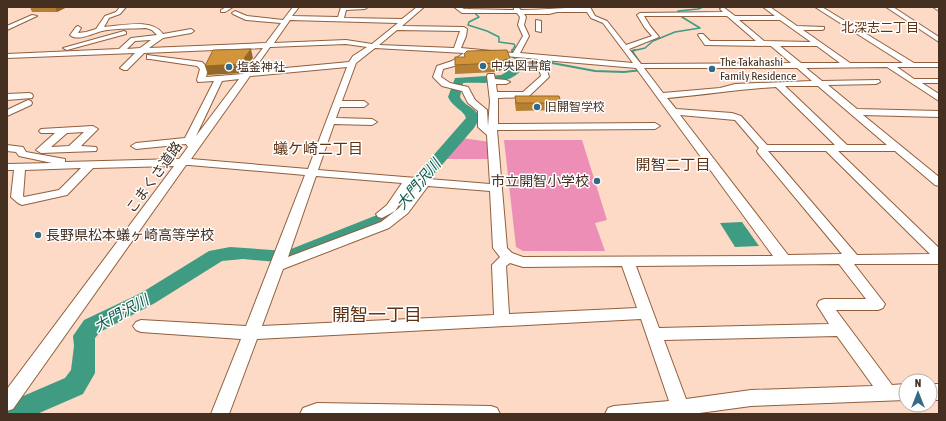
<svg xmlns="http://www.w3.org/2000/svg" width="946" height="421" viewBox="0 0 946 421" font-family="'Asap Condensed','Noto Sans JP',sans-serif">
<style>
.green{fill:#ec8eb6}
.water{fill:#3f9c83}
.lines{fill:none;stroke-linecap:round;stroke-linejoin:round}
.stream-far1{stroke:#3f9c83;stroke-width:1.5}
.stream{stroke:#3f9c83;stroke-width:2}
.river{fill:#3f9c83;fill-rule:evenodd}
.minor-casing{stroke:#915f3e;stroke-width:2}
.minor{fill:#fff;fill-rule:evenodd}
.wall{fill:#b58033}
.shaded-wall{fill:#946829}
.building{fill:#d3953b;stroke:#946829}
.poi-dot{fill:#346a85;stroke:#fff;stroke-width:1.5}
.labels{text-anchor:middle;dominant-baseline:central;stroke-width:3;stroke-linejoin:round;paint-order:stroke}
.far-poi-label{font-size:12px;fill:#452f21;stroke:#fff;text-anchor:start}
.far-neighbourhood-label{font-size:13px;fill:#603211;stroke:#fff}
.street-label{font-size:14px;fill:#452f21;stroke:#fff}
.poi-label{font-size:14px;fill:#452f21;stroke:#fff;text-anchor:end}
.neighbourhood-label{font-size:15px;fill:#603211;stroke:#fff}
.water-label{font-size:15px;font-style:italic;fill:#0f5b4a;stroke:#fff}
.near-neighbourhood-label{font-size:18px;fill:#603211;stroke:#fff}
</style>
<rect width="100%" height="100%" fill="#fddac5"/>
<!-- green -->
<g class="green">
<polygon points="462,138 490,142 489,159 443,159"/>
<polygon points="504,140 582,140 607,220 595,223 605,251 523,251 516,247"/>
</g>
<!-- water -->
<polygon class="water" points="742,222 759,246 735,247 720,223"/>
<g class="lines">
<!-- stream-far1 -->
<g class="stream-far1">
<polyline points="468,7 479,17 469,22 468,25 487,31 499,37 499,42 514,44 515,46 512,51"/>
<polyline points="632,51 645,48 653,41 675,32 700,28 682,17 678,11 698,9 703,7"/>
</g>
<!-- stream -->
<g class="stream">
<polyline points="512,50 513,57 520,61 552,63 595,71 624,72 642,70"/>
<polyline points="635,50 632,51 641,64"/>
</g>
<!-- river -->
<path class="river" d="M523,59L528,62C510,88 492,82 463,83L460,97C465,107 475,106 480,118L474,128L422,188L402,215L389,223L288,263L243,259L222,261L155,303L100,332L95,338V373L83,394L37,414H7V403L65,378L71,370L74,346L73,336L84,320L141,293L209,251L230,247L286,251L377,215L390,207L410,182L466,118C464,110 453,108 448,97L455,78L501,75C510,71 514,61 523,59Z"/>
<defs>
<g id="minor">
<path d="M120,7H126L120,14L109,18L104,27C121,26 152,18 163,34L191,29L194,31L191,33L163,38L149,48L266,43L281,23L246,20L233,14L232,13L235,11L247,16L283,20L293,7H299L292,16L338,17L341,7H368L365,9L346,10L344,18L402,19L417,7H424L402,26L464,27L467,29L466,36L461,48L513,53L523,36L518,25L520,17L517,13H462L454,7H461L464,9L514,10V7H518L521,10C544,10 570,7 590,7L595,16L607,21L626,45L652,36L645,28L637,15L640,13L723,12L720,9L723,7L735,16H775L763,7H770L797,26L824,27V29L822,30H803L850,63H903L815,7H822L914,63H939V67H897L914,79H939V83H922L939,94V101L887,67L806,68L822,81L879,80L880,82L876,84L828,85L857,109L939,111V117L863,115L939,177V186L935,185L895,151H838L939,248V264H854L885,304L883,308L878,310H836L892,385L906,384V400L751,406L692,414H605L608,408L614,406L669,401L641,319L257,339L229,414H211L241,339L141,332L136,330L133,326L136,322L141,320L246,326L305,175L189,165H186L13,409L7,411V389L174,166L93,168L67,195L22,205L18,203L11,197L14,170H7V164L52,163L19,156L16,152L7,151V145L23,147L26,152L65,159V162L179,159L188,147L186,144L136,149L131,146L136,143L185,138L214,81L198,82L197,80L200,69L197,66L150,59H147V55L202,62L208,68L206,77L243,74L263,48L144,53L127,70H124L120,68L135,53L7,58V54L119,49L131,38L157,35L152,30L146,28C132,29 116,28 102,31C93,33 78,42 70,35L76,27L78,26L81,28L78,33L86,32L96,29L105,16L116,12ZM557,12H587L591,18L603,23L633,63L520,53L529,36L524,25L526,17L524,14H549ZM644,16H727L756,41H710L703,34H699L698,35L705,45L771,46L791,63L641,64L629,49L659,37L650,26ZM290,20L398,23L372,44L346,40L274,43ZM739,20H780L811,42L764,41ZM397,30L460,31L454,48L379,45ZM151,40L140,48L127,49L135,41ZM346,44L367,47L353,56L349,62L253,71L270,47ZM780,46H817L840,63H801ZM375,48L464,53L452,61L437,66L433,77L442,86L462,91L468,103L478,111V127L487,135L490,184L318,170L334,124L372,125L377,122L372,119L336,118L340,107H364L368,104L364,101H342L356,63ZM471,53L538,59L537,61L541,76L523,92H497L496,84H506L510,82L506,80L495,79L494,74H488L487,76L490,101L488,126L487,110L475,100L468,87L450,83L441,77L443,69L458,65ZM544,60L636,68L773,256L523,257L512,253L507,248L497,130L655,129L660,126L655,123L498,124V98L528,97L549,77ZM347,67L308,169L191,159L250,76ZM644,68H797L812,81L735,84L720,88L663,93ZM239,79L196,136L222,81ZM785,86H818L887,145H847ZM776,87L835,145H767L741,116L732,113L676,109L667,98C704,95 739,89 776,87ZM680,115L735,120L759,148L757,151L758,153L842,254L788,255ZM768,151H826L930,254L857,255ZM81,168L59,190L24,197L23,196L25,170ZM316,176L402,183L387,205L376,214L378,217L382,218L395,211L413,184L418,185L399,208L381,222L288,257ZM428,186L490,191L493,248L500,257L492,265L494,315L262,326L283,269L389,228L408,213ZM510,263L523,267L622,266L637,308L509,314L506,266ZM839,264L866,299H824L819,301L817,305L829,324L659,328L636,266ZM837,336L873,386L751,390L686,399L664,340Z"/>
<polygon points="226,7 233,7 225,12 221,12 221,10"/>
<polygon points="886,7 893,7 939,37 939,42"/>
<polygon points="933,7 939,7 939,11"/>
<polygon points="32,15 37,16 7,30 7,26"/>
<polygon points="536,20 541,21 541,32 536,31"/>
<polygon points="124,31 126,32 126,34 67,50 63,48"/>
<polygon points="29,93 32,94 33,96 32,98 7,100 7,94"/>
<polygon points="28,100 31,101 32,103 31,105 7,116 7,110"/>
<path d="M93,126L98,129L81,146L96,147L97,149L96,151L41,153L36,150L55,133H41L39,131L41,129ZM84,132L69,146L51,147L67,133Z"/>
<rect x="930" y="384" width="9" height="16"/>
<polygon points="317,403 491,406 497,408 500,414 300,414 303,408"/>
</g>
</defs>
<!-- minor casing -->
<use href="#minor" class="minor-casing"/>
<!-- minor -->
<use href="#minor" class="minor"/>
</g>
<!-- wall -->
<g class="wall">
<polygon points="30,7 67,7 57,12 32,12"/>
<polygon points="455,57 510,58 509,67 496,72 455,74"/>
<polygon points="515,96 561,103 560,110 516,111 515,103"/>
</g>
<!-- shaded-wall -->
<g class="shaded-wall">
<polygon points="55,7 67,7 57,12"/>
<polygon points="251,49 253,58 242,73 208,75 205,66"/>
<polygon points="510,58 509,67 496,72 496,63"/>
</g>
<!-- building -->
<g class="building">
<polygon points="251,49 240,64 205,66 213,50"/>
<polygon points="507,50 510,58 496,63 455,65 455,57 465,57 464,54 467,51"/>
<polygon points="515,96 559,96 561,103 516,103"/>
</g>
<!-- markers -->
<g class="poi-dot">
<circle cx="483" cy="66" r="4"/>
<circle cx="229" cy="67" r="4"/>
<circle cx="712" cy="69" r="4"/>
<circle cx="537" cy="107" r="4"/>
<circle cx="597" cy="181" r="4"/>
<circle cx="38" cy="235" r="4"/>
</g>
<g class="labels">
<!-- far-poi labels -->
<g class="far-poi-label">
<text x="720" y="62">The Takahashi<tspan x="720" dy="14">Family Residence</tspan></text>
<text x="491" y="66">中央図書館</text>
<text x="237" y="67">塩釜神社</text>
<text x="545" y="107">旧開智学校</text>
</g>
<!-- far-neighbourhood labels -->
<g class="far-neighbourhood-label">
<text x="880" y="27">北深志二丁目</text>
</g>
<!-- street labels -->
<g class="street-label">
<text transform="translate(154 177) rotate(-54)">こまくさ道路</text>
</g>
<!-- poi labels -->
<g class="poi-label">
<text x="589" y="181">市立開智小学校</text>
<text x="46" y="235" text-anchor="start">長野県松本蟻ヶ崎高等学校</text>
</g>
<!-- neighbourhood labels -->
<g class="neighbourhood-label">
<text x="318" y="148">蟻ケ崎二丁目</text>
<text x="673" y="164">開智二丁目</text>
</g>
<!-- water labels -->
<g class="water-label">
<text transform="translate(418 184) rotate(-50)">大門沢川</text>
<text transform="translate(121 313) rotate(-29)">大門沢川</text>
</g>
<!-- near-neighbourhood labels -->
<g class="near-neighbourhood-label">
<text x="377" y="314">開智一丁目</text>
</g>
</g>
<!-- border -->
<rect width="946" height="421" fill="none" stroke="#452f21" stroke-width="16"/>
<!-- north arrow -->
<g transform="translate(918 393)"><circle r="19" fill="#ffffff" stroke="#b5aca6"/>
<path d="M0-3L7 15L0 10L-7 15Z" fill="#346a85"/>
<text y="-6" font-size="11" font-weight="bold" text-anchor="middle" fill="#452f21">N</text>
</g>
</svg>
